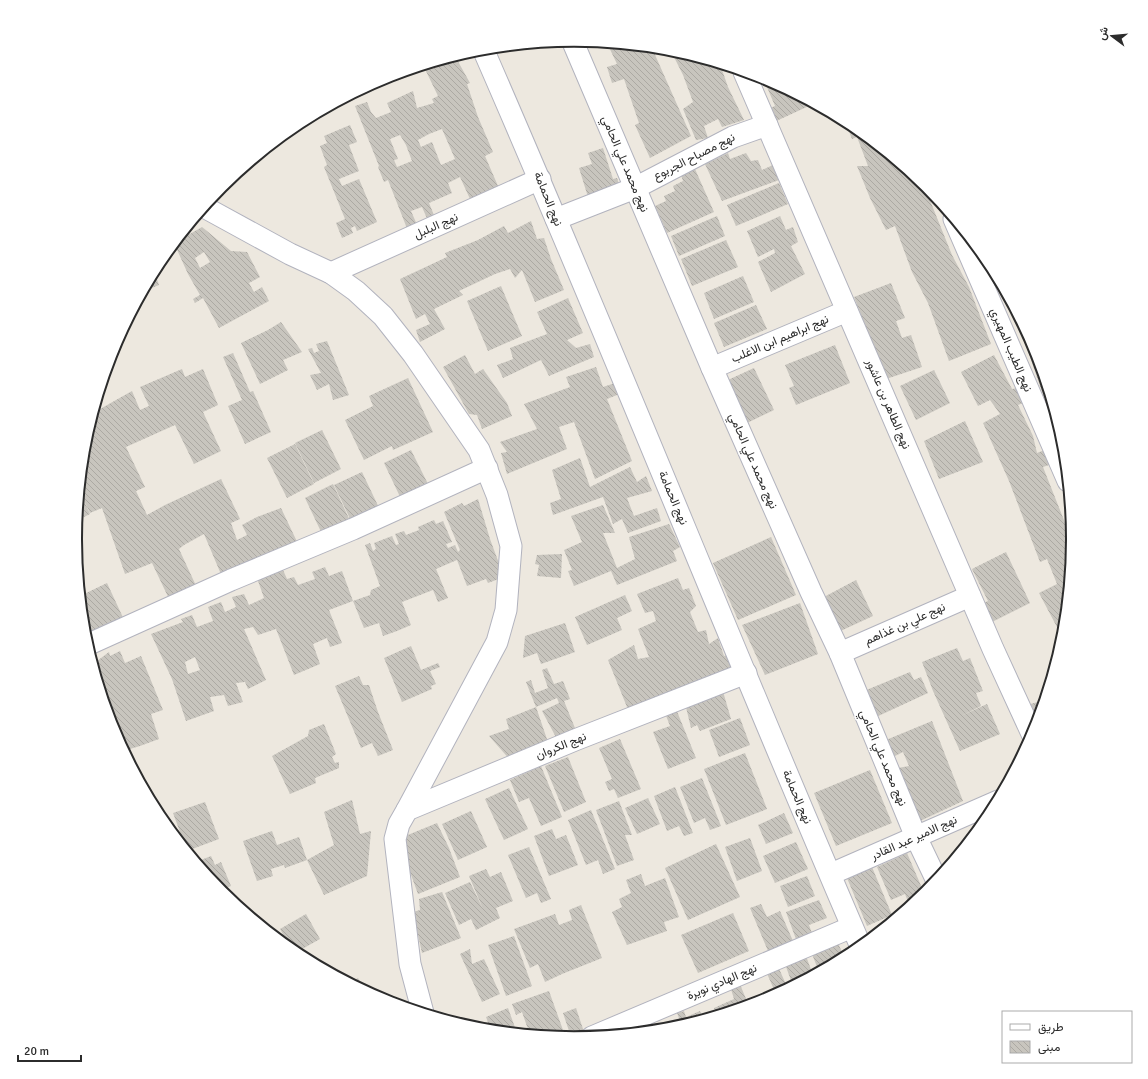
<svg xmlns="http://www.w3.org/2000/svg" width="1148" height="1079" viewBox="0 0 1148 1079" font-family="Signika,Vazirmatn,sans-serif">
<style>
.building{fill:url(#building-back-hatch);fill-rule:evenodd}
.lines{fill:none;stroke-linecap:round;stroke-linejoin:round}
.minor-casing{stroke:#b2b3be;stroke-width:23}
.minor{stroke:#fff;stroke-width:21}
.labels{text-anchor:middle;dominant-baseline:central;stroke-width:3;stroke-linejoin:round;paint-order:stroke}
.street-label{font-size:12px;fill:#2c2c2c;stroke:#fff}
.rim{fill:none;stroke:#2c2c2c;stroke-width:2}
</style>
<defs>
<pattern id="building-back-hatch" width="6" height="6" patternUnits="userSpaceOnUse"><rect width="6" height="6" fill="#c8c5be"/><path d="M-1 5l2 2M0 0l6 6M5-1l2 2" fill="none" stroke="#aca9a3"/></pattern>
</defs>
<rect width="100%" height="100%" fill="#ede8df"/>
<!-- building -->
<g class="building">
<polygon points="607,43 652,48 691,136 650,158 635,125 639,123 624,79 612,83 607,67 617,64"/>
<polygon points="670,49 720,64 728,87 744,120 722,127 718,119 704,126 708,138 696,140 683,109 693,102 683,75"/>
<path d="M455,56L470,83L467,84L478,117L493,152L485,156L498,186L470,199L460,177L448,183L452,193L429,203L436,220L429,223L422,207L411,211L418,227L408,231L388,180L384,182L378,167L379,166L355,106L367,102L371,112L376,118L391,112L387,103L413,91L417,108L434,103L432,99L438,96L424,67ZM442,129L455,159L441,165L432,142L421,147L418,140L429,134ZM400,135L406,145L412,161L397,167L394,160L398,159L390,139Z"/>
<polygon points="767,79 810,102 811,105 772,123 765,110 775,106 764,80"/>
<polygon points="845,121 852,124 923,183 952,255 969,287 991,344 949,361 928,303 912,272 895,226 886,230 870,198 857,166 868,166 857,137 852,139"/>
<polygon points="350,125 357,142 349,145 359,171 339,179 342,186 359,179 377,222 357,231 355,226 351,228 353,233 342,238 336,223 345,219 324,167 327,165 320,146 327,143 324,136"/>
<polygon points="603,148 613,179 617,178 620,187 588,197 579,168 592,164 588,153"/>
<polygon points="728,153 730,159 746,153 751,161 758,160 762,170 773,165 779,180 722,201 705,164"/>
<polygon points="695,169 714,212 667,233 655,206 666,201 664,196 675,191 673,186 683,181 681,175"/>
<polygon points="779,183 788,204 736,226 727,205"/>
<polygon points="717,216 725,236 679,256 671,236"/>
<polygon points="780,216 786,230 793,227 798,242 791,246 805,274 771,292 758,262 775,253 774,249 758,257 747,231"/>
<polygon points="531,221 537,239 544,238 551,259 564,290 535,302 522,270 515,278 510,269 495,274 459,291 463,295 434,309 445,329 420,342 416,330 430,324 425,314 416,319 400,279 447,257 445,253 478,240 504,226 508,233"/>
<path d="M202,227L231,251L247,252L260,277L249,283L254,292L262,287L269,301L219,328L203,298L195,303L193,299L200,295L188,274L174,243ZM204,252L210,262L200,268L195,258Z"/>
<polygon points="726,240 738,267 692,286 681,259"/>
<polygon points="154,271 159,285 142,292 147,283"/>
<polygon points="743,276 754,302 714,319 704,293"/>
<polygon points="891,283 905,318 896,321 902,338 911,335 922,367 886,379 854,297"/>
<polygon points="501,286 522,336 488,351 467,301"/>
<polygon points="568,298 583,333 567,340 576,348 590,344 594,357 549,376 541,360 503,378 497,365 513,359 510,348 547,334 537,312"/>
<polygon points="756,305 767,329 724,347 714,323"/>
<polygon points="281,322 302,352 283,360 288,370 260,384 241,343 268,330"/>
<polygon points="327,341 349,395 333,400 329,384 317,390 310,375 321,373 308,349 312,348 314,353 319,351 316,344"/>
<polygon points="835,345 850,383 796,405 789,388 794,386 785,365"/>
<polygon points="1034,345 1036,349 1051,401 1044,398 1027,348"/>
<polygon points="233,353 250,392 253,391 271,432 245,444 228,406 242,400 223,357"/>
<polygon points="465,355 475,374 483,369 507,403 512,416 482,429 477,415 469,414 443,367"/>
<polygon points="994,355 1012,389 1018,388 1023,403 1018,405 1033,436 1037,453 1047,449 1055,463 1043,467 1073,543 1065,626 1058,629 1039,593 1057,584 1047,559 1040,562 1009,481 983,423 1000,414 990,400 978,406 961,372"/>
<polygon points="596,367 603,387 615,383 617,395 607,399 632,461 595,479 574,422 559,427 567,449 507,474 501,453 507,452 500,442 537,429 524,404 570,387 566,377"/>
<polygon points="754,368 774,410 747,423 728,380"/>
<polygon points="182,369 185,377 203,369 218,405 203,412 221,451 194,464 175,425 126,447 145,487 136,491 147,515 165,505 221,479 240,519 231,523 237,540 247,535 242,525 257,517 281,508 300,548 223,579 204,534 184,545 179,549 198,590 171,603 152,563 125,574 102,508 90,513 81,494 90,514 76,521 84,442 93,413 132,391 140,410 149,406 140,387"/>
<polygon points="934,370 950,403 916,420 900,386"/>
<polygon points="408,378 433,432 393,450 392,446 364,460 345,420 373,406 369,396"/>
<polygon points="965,421 983,462 939,479 924,441"/>
<polygon points="322,430 341,469 314,483 295,443"/>
<polygon points="295,444 314,484 287,498 267,458"/>
<polygon points="411,450 431,490 403,503 384,463"/>
<polygon points="580,458 590,487 630,467 637,482 646,476 652,491 627,498 634,516 657,508 661,521 628,533 622,519 613,524 603,497 553,515 550,503 561,499 552,470"/>
<polygon points="362,472 381,512 353,525 334,485"/>
<polygon points="333,484 352,525 324,538 305,498"/>
<polygon points="478,499 490,539 504,577 488,583 486,579 467,586 457,560 436,569 448,598 438,602 433,590 402,602 411,625 397,631 383,636 379,623 364,628 353,601 370,595 371,590 380,586 365,545 370,543 373,551 376,549 374,543 392,536 396,545 399,544 395,534 404,531 406,535 419,530 418,527 434,520 436,524 443,521 452,542 446,544 448,548 455,545 458,552 460,550 444,512 462,503 464,506"/>
<polygon points="603,505 615,533 603,533 617,568 635,559 629,537 669,524 680,547 673,551 677,561 617,585 611,571 574,586 568,571 572,570 564,550 582,542 571,516"/>
<polygon points="771,537 796,595 738,620 713,563"/>
<polygon points="1006,552 1030,603 988,624 979,605 988,601 972,569"/>
<polygon points="562,554 561,578 537,576 539,565 535,564 537,555"/>
<path d="M325,567L329,576L342,571L353,601L329,610L342,643L330,647L327,638L313,644L320,664L294,675L276,629L258,635L253,627L244,629L266,680L248,689L245,682L236,683L243,702L228,706L224,695L210,697L214,711L186,721L172,679L151,634L183,622L181,619L192,615L197,627L213,621L208,607L221,602L225,612L236,607L232,597L244,594L249,605L264,598L257,578L271,571L274,574L283,570L287,579L294,577L298,585L315,579L312,572ZM195,657L200,670L188,674L185,662Z"/>
<polygon points="678,578 683,590 689,588 696,606 690,612 698,632 706,630 709,644 718,638 724,656 730,654 735,673 629,712 608,660 634,645 638,659 649,657 638,629 656,621 653,611 645,613 637,594"/>
<polygon points="856,580 873,616 834,634 824,597"/>
<polygon points="107,583 126,624 84,637 80,596"/>
<polygon points="625,595 632,611 617,618 622,630 587,645 575,617"/>
<polygon points="800,603 818,654 765,675 742,625"/>
<polygon points="565,623 575,652 541,664 537,653 523,658 525,636"/>
<polygon points="411,646 421,670 438,663 440,667 430,671 436,684 431,686 432,689 402,702 384,658"/>
<polygon points="957,648 963,661 970,658 983,691 976,693 981,706 961,716 987,704 1000,734 960,751 933,691 922,662"/>
<polygon points="120,651 125,663 141,656 163,710 151,714 159,739 140,746 123,751 112,730 96,677 102,674 97,661 109,652 110,656"/>
<polygon points="547,668 554,684 563,681 570,699 564,701 577,733 558,741 542,711 559,703 557,698 536,707 550,748 512,762 489,736 509,729 506,719 536,707 526,682 531,680 535,693 548,688 542,670"/>
<polygon points="910,672 914,680 921,677 928,693 874,718 864,691"/>
<polygon points="359,676 363,685 369,685 378,712 393,750 378,756 372,743 361,748 335,686"/>
<polygon points="722,688 731,719 700,731 697,725 691,728 685,703"/>
<polygon points="1045,700 1037,726 1023,706"/>
<polygon points="676,709 696,758 668,769 653,732 670,726 665,713"/>
<polygon points="740,718 750,745 719,757 709,730"/>
<polygon points="932,721 963,801 920,821 898,768 909,766 903,752 893,757 886,740"/>
<polygon points="324,724 336,754 332,757 335,763 339,762 339,768 315,778 316,783 290,794 272,756 308,736 309,730"/>
<polygon points="620,739 641,789 618,798 614,789 609,791 605,782 612,779 599,748"/>
<polygon points="745,753 767,809 726,825 704,769"/>
<polygon points="568,757 586,802 564,812 545,766"/>
<polygon points="541,766 562,817 541,826 529,798 519,802 510,780"/>
<polygon points="870,770 892,823 836,846 814,793"/>
<polygon points="702,778 721,826 710,830 705,818 694,823 680,787"/>
<polygon points="675,787 693,833 684,836 679,826 667,831 654,796"/>
<polygon points="509,788 528,829 504,840 485,799"/>
<polygon points="648,798 660,824 637,834 625,808"/>
<polygon points="352,800 360,834 371,831 367,876 324,895 307,860 334,845 324,812"/>
<polygon points="619,801 632,835 625,835 634,860 617,866 596,810"/>
<polygon points="205,802 219,839 187,851 173,813"/>
<polygon points="591,810 615,869 603,874 598,860 586,865 568,820"/>
<polygon points="471,811 487,847 458,860 442,824"/>
<polygon points="784,813 793,833 766,844 758,825"/>
<polygon points="437,823 449,848 460,877 418,894 398,839"/>
<polygon points="552,829 556,839 566,835 578,865 549,876 534,836"/>
<polygon points="272,831 277,845 299,837 307,860 285,868 284,865 271,869 273,876 257,881 243,841"/>
<polygon points="750,838 762,871 737,881 725,847"/>
<polygon points="796,842 808,869 775,883 763,856"/>
<polygon points="716,844 740,897 688,920 665,868"/>
<polygon points="529,847 551,899 541,903 537,893 526,898 508,855"/>
<polygon points="907,853 925,895 910,907 905,894 891,900 877,867"/>
<polygon points="211,856 215,865 221,862 231,886 219,891 196,862"/>
<polygon points="872,867 892,915 867,926 847,878"/>
<polygon points="486,869 490,877 501,872 513,901 496,908 500,918 476,930 471,919 459,925 445,893 470,882 483,909 469,876"/>
<polygon points="641,874 645,886 665,878 679,917 664,922 667,931 627,945 612,912 622,907 619,899 631,893 626,880"/>
<polygon points="807,876 815,896 788,907 780,886"/>
<polygon points="442,892 461,938 422,953 413,912 420,910 419,899"/>
<polygon points="819,900 827,918 809,925 813,936 797,942 786,912"/>
<polygon points="761,904 767,917 780,911 793,941 768,951 750,908"/>
<polygon points="581,905 602,958 562,974 545,982 538,964 530,968 514,929 555,914 559,925 572,920 569,910"/>
<polygon points="733,913 749,951 698,973 681,935"/>
<polygon points="306,914 320,939 295,953 285,945 288,943 280,929"/>
<polygon points="514,936 532,986 506,996 488,945"/>
<polygon points="838,943 845,959 819,972 812,954"/>
<polygon points="470,949 472,964 484,959 500,994 482,1002 460,954"/>
<polygon points="806,956 813,975 793,986 785,964"/>
<polygon points="777,964 788,989 769,999 775,992 765,969"/>
<polygon points="358,978 364,989 370,986 371,995 349,983"/>
<polygon points="739,982 749,1006 717,1016 714,1008 734,999 730,986"/>
<polygon points="549,991 563,1030 546,1036 530,1035 522,1012 516,1015 512,1004"/>
<polygon points="508,1008 517,1033 478,1030 489,1025 486,1017"/>
<polygon points="576,1008 584,1032 571,1037 563,1013"/>
<polygon points="684,1011 686,1017 700,1011 703,1020 682,1026 677,1013"/>
<polygon points="675,1024 677,1028 661,1030"/>
</g>
<g class="lines">
<defs>
<g id="minor">
<polyline points="572,40 712,368 811,592 840,653 916,837 937,881"/>
<path d="M483,49C613,346 732,649 861,947"/>
<polyline points="744,72 993,649 1033,736"/>
<polyline points="204,207 290,254 331,273 356,291 383,316 413,354 479,450 497,495 511,546 506,610 497,642 407,810"/>
<polyline points="556,219 635,188 733,137 767,125"/>
<polyline points="954,219 1068,481"/>
<polyline points="331,273 540,179"/>
<polyline points="712,368 847,311"/>
<polyline points="87,645 231,580 353,529 487,468"/>
<polyline points="840,653 970,596"/>
<polyline points="831,874 998,801"/>
<polyline points="423,1013 410,964 395,839 399,824 407,810 575,740 746,673"/>
<polyline points="592,1037 852,927"/>
</g>
</defs>
<!-- minor casing -->
<use href="#minor" class="minor-casing"/>
<!-- minor -->
<use href="#minor" class="minor"/>
</g>
<g class="labels">
<!-- street labels -->
<g class="street-label">
<text transform="translate(694 157) rotate(-27)">نهج مصباح الجربوع</text>
<text transform="translate(625 164) rotate(67)">نهج محمد علي الحامي</text>
<text transform="translate(548 199) rotate(68)">نهج الحمامة</text>
<text transform="translate(436 226) rotate(-24)">نهج البلبل</text>
<text transform="translate(780 339) rotate(-23)">نهج ابراهيم ابن الاغلب</text>
<text transform="translate(1011 350) rotate(67)">نهج الطيب المهيري</text>
<text transform="translate(888 404) rotate(67)">نهج الطاهر بن عاشور</text>
<text transform="translate(753 461) rotate(66)">نهج محمد علي الحامي</text>
<text transform="translate(673 498) rotate(67)">نهج الحمامة</text>
<text transform="translate(905 624) rotate(-24)">نهج علي بن غذاهم</text>
<text transform="translate(561 746) rotate(-22)">نهج الكروان</text>
<text transform="translate(883 758) rotate(67)">نهج محمد علي الحامي</text>
<text transform="translate(797 797) rotate(67)">نهج الحمامة</text>
<text transform="translate(914 838) rotate(-24)">نهج الامير عبد القادر</text>
<text transform="translate(722 982) rotate(-23)">نهج الهادي نويرة</text>
</g>
</g>
<!-- crop -->
<path d="M0 0H1148V1079H0ZM82 539a492 492 0 1 1 984 0a492 492 0 1 1-984 0Z" fill="#fff" fill-rule="evenodd"/>
<path class="rim" d="M82 539a492 492 0 1 1 984 0a492 492 0 1 1-984 0Z"/>
<!-- legend -->
<rect x="1002" y="1011" width="130" height="52" fill="#ffffff" stroke="#ababab"/>
<rect x="1010" y="1024" width="20" height="6" fill="#ffffff" stroke="#ababab"/>
<text x="1038" y="1031" font-size="12" fill="#2c2c2c">طريق</text>
<rect x="1010" y="1041" width="20" height="12" fill="url(#building-back-hatch)" stroke="#ababab"/>
<text x="1038" y="1051" font-size="12" fill="#2c2c2c">مبنى</text>
<!-- north arrow -->
<g transform="translate(1112 36) rotate(286)" stroke="#ffffff" stroke-width="3" paint-order="stroke">
<path d="M0-3L7 15L0 10L-7 15Z" fill="#2c2c2c"/>
<text y="-6" font-size="11" font-weight="bold" text-anchor="middle" fill="#2c2c2c">ش</text>
</g>
<!-- scale -->
<path d="M18 1055v6h63v-6" fill="none" stroke="#2c2c2c" stroke-width="2"/>
<text x="24" y="1055" font-size="12" fill="#2c2c2c" stroke="#ffffff" stroke-width="3" paint-order="stroke">20 m</text>
</svg>
